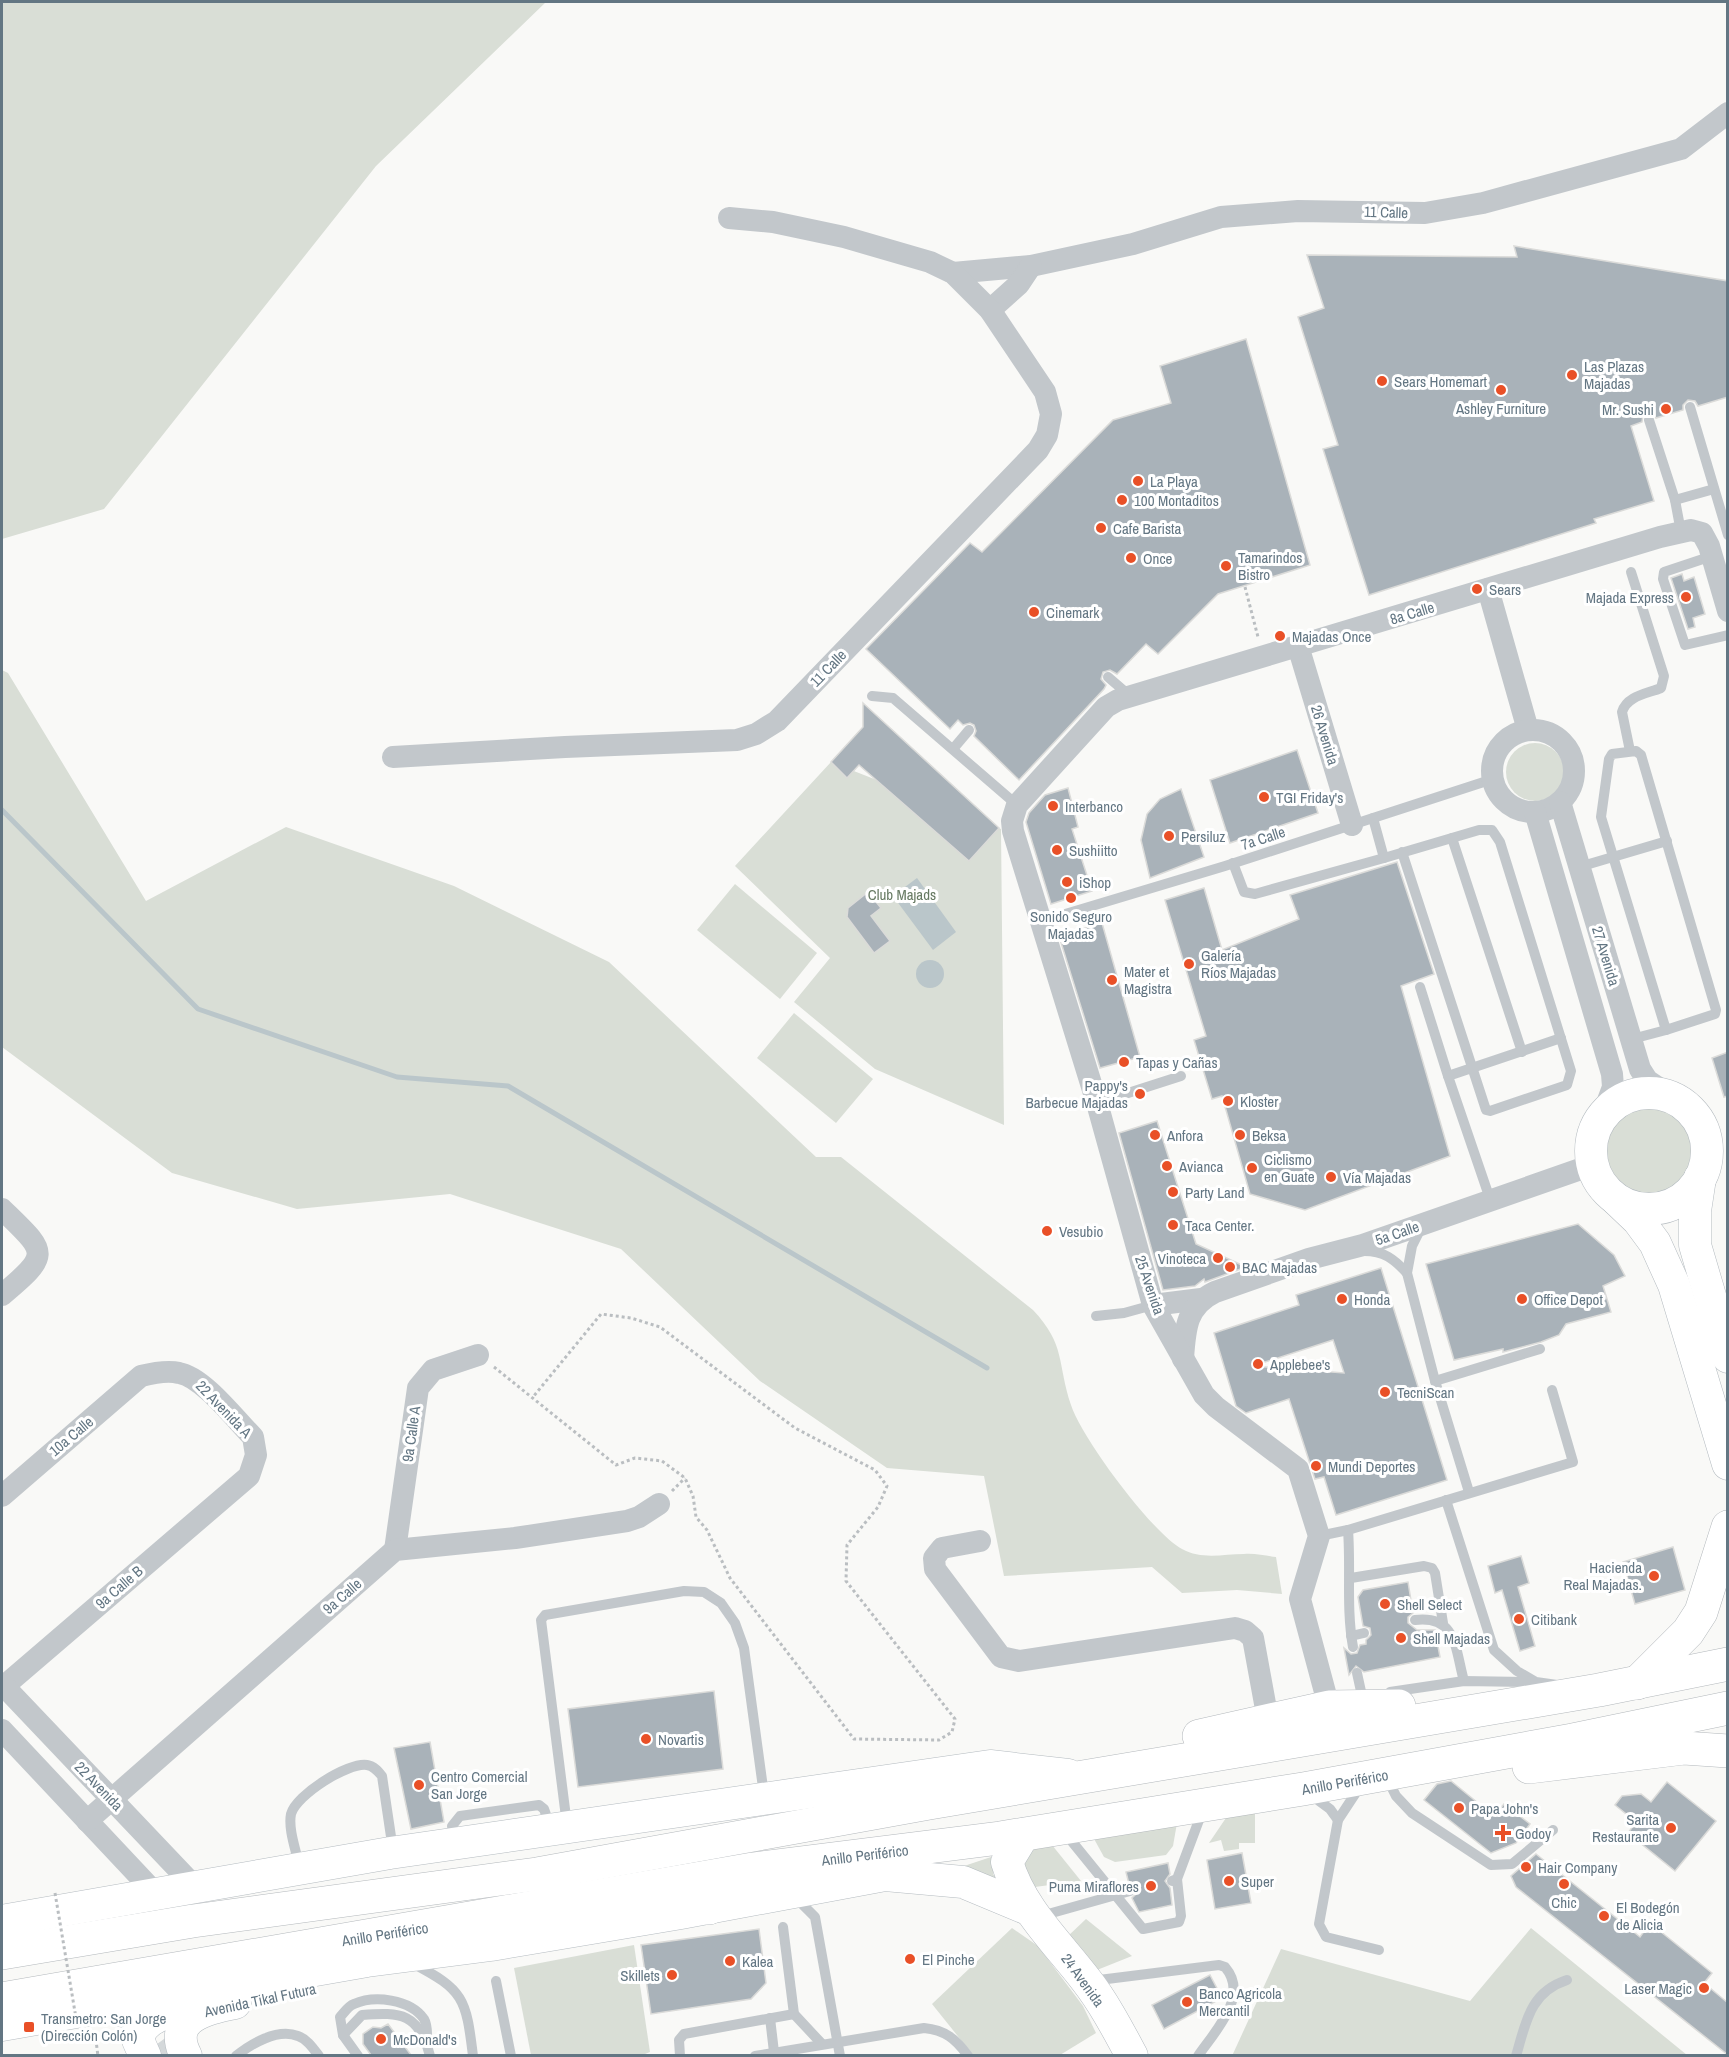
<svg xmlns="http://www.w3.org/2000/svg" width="1729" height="2057" viewBox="0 0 1729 2057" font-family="'Archivo Narrow',sans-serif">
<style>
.green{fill:#d9ded6}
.water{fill:#bac6ca}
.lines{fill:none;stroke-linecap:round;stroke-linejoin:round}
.stream{stroke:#bac6ca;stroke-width:5}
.building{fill:#a9b2b9;stroke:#dbdbd9;stroke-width:1.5;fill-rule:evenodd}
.highway-tunnel{stroke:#d4d8da;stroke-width:33;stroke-dasharray:33 16;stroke-linecap:butt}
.secondary-casing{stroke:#b4bbc0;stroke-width:33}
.highway-casing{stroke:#b3b8bc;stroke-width:34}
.path{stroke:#babec1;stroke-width:3;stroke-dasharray:3 3;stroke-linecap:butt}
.lane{stroke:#c2c7cb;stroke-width:10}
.street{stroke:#c2c7cb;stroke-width:22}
.secondary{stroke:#fff;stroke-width:32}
.highway{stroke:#fff;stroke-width:33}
.path-bridge{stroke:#babec1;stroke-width:3;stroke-dasharray:3 3;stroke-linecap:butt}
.poi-dot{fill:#e95027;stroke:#fff;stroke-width:2}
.labels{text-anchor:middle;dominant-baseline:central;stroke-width:6;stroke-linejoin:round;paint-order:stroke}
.street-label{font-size:15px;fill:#637683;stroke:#fff}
.poi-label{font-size:15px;fill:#637683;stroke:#fff;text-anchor:start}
.park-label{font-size:15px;fill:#677a62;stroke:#fff}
</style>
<rect width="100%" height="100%" fill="#f9f9f7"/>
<!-- green -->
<g class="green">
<polygon points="2,2 546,2 376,166 104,509 2,539"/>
<path d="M2,670L8,673L146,901L286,827L454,886L609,962L816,1157H841L1033,1310C1066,1345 1057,1363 1071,1405C1081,1437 1152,1533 1182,1549C1202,1560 1223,1554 1244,1554C1255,1553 1266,1556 1276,1557L1282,1594L1237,1590L1182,1593L1152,1567L1004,1576L984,1476L887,1468L760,1381L621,1249L450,1194L297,1209L172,1173L2,1047Z"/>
<circle cx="1535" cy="772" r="29"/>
<polygon points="831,762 1001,829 1004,1125 875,1069 794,1002 830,958 735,866"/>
<polygon points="735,884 817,953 780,999 697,930"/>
<polygon points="794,1013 873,1079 836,1123 757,1058"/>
<circle cx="1649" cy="1150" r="43"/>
<polygon points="1230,1812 1255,1812 1255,1843 1239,1843 1239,1849 1224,1851 1221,1840 1209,1843"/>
<polygon points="1177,1823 1173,1846 1166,1855 1115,1862 1104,1857 1093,1837"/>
<polygon points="1052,1845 1081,1881 1027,1888 1018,1852"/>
<polygon points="994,1856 993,1874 1013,1899 952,1870"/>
<polygon points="1086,1919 1132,1956 1092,1972 1066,1938"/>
<polygon points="1012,1928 1038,1946 1083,2006 1096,2033 1060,2055 973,2055 932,2004"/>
<polygon points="1531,1928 1687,2055 1232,2056 1281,1949 1470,2001"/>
<polygon points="634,1945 650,2052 640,2056 531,2055 514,1968"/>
</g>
<!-- water -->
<g class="water">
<polygon points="917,878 956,932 933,950 893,896"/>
<circle cx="930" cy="974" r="14"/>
</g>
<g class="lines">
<!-- stream -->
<polyline class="stream" points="2,810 198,1009 397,1077 508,1086 987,1368"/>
</g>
<!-- building -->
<g class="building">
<polygon points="1514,246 1728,281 1728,397 1698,406 1695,401 1688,400 1683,405 1683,410 1656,418 1654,414 1647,413 1643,415 1642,422 1631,426 1654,501 1594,519 1596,523 1369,595 1323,449 1338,445 1298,317 1324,308 1307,255 1517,257"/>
<polygon points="1246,339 1310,565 1218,594 1158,654 1146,644 1117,674 1110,670 1103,672 1101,679 1106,685 1104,689 1019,780 974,736 976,731 974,725 970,723 963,725 958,720 950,729 866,649 970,543 982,552 1113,420 1171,403 1160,366"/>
<polygon points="1682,574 1684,581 1694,577 1705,614 1693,618 1695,627 1688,629 1671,578"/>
<polygon points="863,703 999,828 969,861 859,765 847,778 831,762 863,727"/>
<polygon points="1297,750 1318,813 1230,843 1210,780"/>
<polygon points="1068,788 1078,827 1072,829 1092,891 1051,904 1026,822 1029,813 1045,795"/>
<polygon points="1181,789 1204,857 1150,878 1141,840 1147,814 1160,799"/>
<polygon points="1397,862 1434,974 1401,986 1450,1156 1305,1210 1250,1194 1222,1096 1212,1099 1194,1040 1206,1036 1165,900 1204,888 1222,950 1299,919 1290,895"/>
<polygon points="868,892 881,908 871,916 890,941 874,953 847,917 848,908"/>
<polygon points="1102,923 1140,1057 1100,1068 1059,936"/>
<polygon points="1728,1052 1728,1096 1724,1097 1712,1058"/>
<polygon points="1157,1121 1196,1244 1246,1267 1205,1282 1204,1279 1195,1286 1163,1290 1119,1133"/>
<polygon points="1578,1224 1614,1255 1625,1276 1603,1286 1611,1312 1566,1324 1559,1335 1541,1342 1503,1352 1503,1349 1454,1360 1426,1264"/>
<path d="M1381,1268L1447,1480L1336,1515L1324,1477L1315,1479L1289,1399L1246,1413L1236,1406L1214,1333L1299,1305L1296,1295ZM1333,1340L1344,1373L1253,1366Z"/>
<polygon points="1673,1547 1685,1590 1635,1604 1623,1562"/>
<polygon points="1521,1556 1529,1583 1518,1587 1535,1646 1520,1651 1502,1590 1495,1593 1488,1566"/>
<polygon points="1408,1582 1413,1613 1408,1617 1408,1623 1417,1630 1435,1630 1440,1657 1364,1672 1356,1666 1349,1675 1344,1648 1351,1654 1357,1653 1360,1645 1366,1644 1366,1640 1371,1635 1370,1628 1363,1626 1358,1597 1363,1590"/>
<polygon points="714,1691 723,1769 578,1787 568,1709"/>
<polygon points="430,1742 444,1822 411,1829 394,1748"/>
<polygon points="1451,1781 1494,1816 1504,1804 1530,1824 1516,1843 1491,1853 1424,1800 1437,1784"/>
<polygon points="1667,1782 1716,1821 1675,1871 1628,1833 1636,1822 1615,1805 1622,1796 1641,1794 1651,1802"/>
<polygon points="1242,1853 1251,1903 1215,1909 1207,1860"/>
<polygon points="1536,1854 1640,1937 1650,1923 1712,1973 1704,1983 1728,2003 1728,2055 1516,1887 1511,1876"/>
<polygon points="1168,1863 1170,1874 1165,1881 1170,1888 1172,1905 1139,1912 1132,1898 1137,1893 1137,1888 1129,1884 1126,1872"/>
<polygon points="759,1929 766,1983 751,1999 651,2014 641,1945"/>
<polygon points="1210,1975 1222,1998 1164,2029 1152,2005"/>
<polygon points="388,2024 411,2055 371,2055 363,2044 363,2034 373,2027 381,2028"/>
</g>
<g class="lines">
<!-- highway-tunnel -->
<polyline class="highway-tunnel" points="123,2009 152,2037 166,2056"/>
<defs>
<g id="secondary">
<circle cx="1649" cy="1151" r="58"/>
<polyline points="1700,1178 1695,1211 1695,1245 1728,1357"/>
<polyline points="1617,1200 1638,1220 1655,1243 1674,1285 1728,1464"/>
<path d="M1024,1834L1007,1862C1021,1909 1057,1942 1086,1980C1104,2003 1118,2030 1132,2056"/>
<polyline points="2,1921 390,1853 990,1766 1068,1775"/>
<polyline points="2,2025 367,1961 491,1945 681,1913 885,1875 963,1882 1028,1909"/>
<path d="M145,2056L138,2040C141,2018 166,2012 184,2009"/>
<path d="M186,2056C166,2017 208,2008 235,2003"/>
</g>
<g id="highway">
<polyline points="1637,1683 1688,1632 1701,1612 1728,1527"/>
<polyline points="1199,1736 1329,1707 1399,1706"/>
<polyline points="1529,1767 1684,1748 1728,1751"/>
<polyline points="649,1889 709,1908"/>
<polyline points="2,1953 193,1921 537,1874 929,1803 1599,1690 1728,1664"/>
<polyline points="2,1999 753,1869 1000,1838 1303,1789 1573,1740 1728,1708"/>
</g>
</defs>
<!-- secondary casing -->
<use href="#secondary" class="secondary-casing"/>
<!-- highway casing -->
<use href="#highway" class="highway-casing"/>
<!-- path -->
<g class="path">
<polyline points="1245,587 1258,637"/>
<polyline points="494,1367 616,1465 635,1458 662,1461 685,1478 693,1496 696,1517 707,1530 730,1578 854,1739 939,1740 952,1732 955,1719 846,1581 847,1545 878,1507 887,1486 875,1470 795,1428 660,1327 631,1318 601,1314 533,1397"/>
<polyline points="672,1491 685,1478"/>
<polyline points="95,2033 98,2056"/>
</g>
<!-- lane -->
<g class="lane">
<polyline points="1690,407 1728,535"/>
<polyline points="1649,420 1675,500 1681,532"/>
<polyline points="1675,500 1714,489"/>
<polyline points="1712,556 1664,572 1663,579 1685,645 1728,635"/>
<polyline points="1108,677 1130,696"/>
<polyline points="872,696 893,698 1017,805"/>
<polyline points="953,749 969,730"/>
<path d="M1630,751L1622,712C1627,696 1646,694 1661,688L1664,676L1631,572"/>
<polygon points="1636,751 1641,755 1716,1010 1715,1014 1666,1030 1601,817 1609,759 1612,754"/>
<polyline points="1373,818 1384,858"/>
<polyline points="1452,838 1522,1052"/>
<polyline points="1233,863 1244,892 1255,894 1384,858 1479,830 1492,830 1500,842 1571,1071 1567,1085 1490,1111 1486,1110 1402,852"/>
<polyline points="1579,867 1667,841"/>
<polyline points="1042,921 1225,866 1493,779"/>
<polyline points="1420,987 1448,1076"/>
<polyline points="1632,1039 1666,1030"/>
<polyline points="1097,1103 1181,1076"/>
<polyline points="1490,1199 1448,1076 1561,1038"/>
<polyline points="1421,1228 1412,1246 1407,1273 1435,1381 1469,1492"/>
<path d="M1364,1251C1384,1251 1394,1259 1407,1273"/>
<polyline points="1096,1316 1124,1313 1153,1305"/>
<polyline points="1435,1381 1540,1349"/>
<polyline points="1446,1500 1494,1650 1517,1671 1536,1682 1557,1685"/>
<path d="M1348,1530C1351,1569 1346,1608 1353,1647"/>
<polyline points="1319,1536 1348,1530 1573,1462 1552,1390"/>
<polyline points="1351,1578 1424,1566 1432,1568 1435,1573 1443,1623"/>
<path d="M1415,1620C1457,1615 1455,1649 1464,1681"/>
<polyline points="1351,1636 1364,1633"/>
<polyline points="1357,1673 1362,1696"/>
<polyline points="1390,1692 1464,1681 1533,1682"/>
<polyline points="1387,1778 1396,1796 1412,1813 1491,1865 1512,1864 1553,1830"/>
<polyline points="1361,1785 1338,1820 1319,1924 1326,1937 1379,1950"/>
<polyline points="1311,1795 1330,1809 1338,1820"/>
<polyline points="567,1825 541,1620 545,1615 684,1591 704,1592 721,1603 735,1623 744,1648 764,1795"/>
<polyline points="1065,1833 1143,1929 1179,1922 1181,1916 1177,1879"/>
<polyline points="454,1842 452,1826 460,1816 539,1805 544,1809 550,1826"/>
<path d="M299,1865C296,1850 288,1829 291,1814C296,1795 348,1762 367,1765C374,1766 378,1771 382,1776L393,1850"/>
<polyline points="1172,1881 1177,1879 1202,1812"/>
<polyline points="795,1900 801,1903 815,1917 840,2056"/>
<polyline points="1041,1916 1130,1891"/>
<polyline points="783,1927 794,2014 822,2044"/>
<path d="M412,1963C464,1990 466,1998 473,2056"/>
<polyline points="496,1981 511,2056"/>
<path d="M1091,1981L1219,1965L1225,1967C1250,1996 1215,2031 1198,2056"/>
<polyline points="770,2018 774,2052"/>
<path d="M343,2035L362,2015C401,2012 419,2013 430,2056"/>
<path d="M236,2056C251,2044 277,2028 298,2036C307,2039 313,2048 319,2056"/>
<path d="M358,2056L343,2035L340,2017C344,2013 348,2006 354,2004C374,1995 410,1999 424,2019C428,2026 427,2035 427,2042"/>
<polyline points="680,2056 679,2040 684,2034 794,2014"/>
<path d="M755,2056L924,2028C945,2030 956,2039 968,2056"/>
<path d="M1516,2056C1526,2022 1530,1992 1567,1980"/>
</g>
<!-- street -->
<g class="street">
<polyline points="953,273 1031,266 1133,244 1221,217 1298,211 1425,213 1483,203 1681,149 1728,113"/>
<polyline points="990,310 1019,284 1031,266"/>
<polyline points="1488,589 1528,730"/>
<polyline points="1298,646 1352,825"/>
<circle cx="1533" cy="771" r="41"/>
<polyline points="393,757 565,747 737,740 756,734 777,721 1038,450 1047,435 1051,414 1045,392 990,310 953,273 930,262 844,237 773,222 729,218"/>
<polyline points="1560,802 1640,1069 1647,1080 1672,1097"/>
<polyline points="1535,812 1612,1074 1613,1087 1603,1114"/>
<path d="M2,1209C47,1253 52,1253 2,1295"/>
<polyline points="1153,1305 1201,1299"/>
<path d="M1183,1359C1185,1329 1186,1306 1215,1292L1309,1259L1363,1245L1592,1165"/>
<path d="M2,1496L141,1376C153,1373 167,1370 179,1373C203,1377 235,1419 253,1437L256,1455L249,1476L2,1688"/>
<polyline points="980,1541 942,1548 934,1558 935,1569 1001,1657 1019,1661 1235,1628 1245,1631 1253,1638 1268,1720"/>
<polyline points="395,1550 418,1388 433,1370 478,1355"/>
<polyline points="2,1684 196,1888"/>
<polyline points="1329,1707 1300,1599 1319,1536 1298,1469 1216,1407 1204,1395 1153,1305 1097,1103 1013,831 1012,821 1017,805 1106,707 1118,700 1660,537 1691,530 1702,533 1709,546 1728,611"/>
<polyline points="2,1730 157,1895"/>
<polyline points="87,1821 395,1550 515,1538 627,1521 639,1517 659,1504"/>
</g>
<!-- secondary -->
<use href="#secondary" class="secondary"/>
<!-- highway -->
<use href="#highway" class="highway"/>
<!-- path-bridge -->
<polyline class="path-bridge" points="55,1893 77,2024"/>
</g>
<!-- markers -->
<g class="poi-dot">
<circle cx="1572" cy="375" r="6"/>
<circle cx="1382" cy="381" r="6"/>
<circle cx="1501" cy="390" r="6"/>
<circle cx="1666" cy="409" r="6"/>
<circle cx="1138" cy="481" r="6"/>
<circle cx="1122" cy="500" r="6"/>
<circle cx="1101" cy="528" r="6"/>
<circle cx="1131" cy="558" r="6"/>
<circle cx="1226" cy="566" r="6"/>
<circle cx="1477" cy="589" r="6"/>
<circle cx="1686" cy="597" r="6"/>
<circle cx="1034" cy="612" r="6"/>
<circle cx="1280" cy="636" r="6"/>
<circle cx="1264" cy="797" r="6"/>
<circle cx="1053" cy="806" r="6"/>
<circle cx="1169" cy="836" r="6"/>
<circle cx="1057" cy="850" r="6"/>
<circle cx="1067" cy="882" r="6"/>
<circle cx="1071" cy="898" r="6"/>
<circle cx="1189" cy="964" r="6"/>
<circle cx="1112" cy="980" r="6"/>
<circle cx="1124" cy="1062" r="6"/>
<circle cx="1140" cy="1094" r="6"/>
<circle cx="1228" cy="1101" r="6"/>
<circle cx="1155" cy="1135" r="6"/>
<circle cx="1240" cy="1135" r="6"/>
<circle cx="1167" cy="1166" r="6"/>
<circle cx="1252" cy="1168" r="6"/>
<circle cx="1331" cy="1177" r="6"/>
<circle cx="1173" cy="1192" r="6"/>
<circle cx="1173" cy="1225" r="6"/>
<circle cx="1047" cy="1231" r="6"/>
<circle cx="1218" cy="1258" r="6"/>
<circle cx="1230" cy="1267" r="6"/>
<circle cx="1342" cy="1299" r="6"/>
<circle cx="1522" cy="1299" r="6"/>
<circle cx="1258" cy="1364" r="6"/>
<circle cx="1385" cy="1392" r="6"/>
<circle cx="1316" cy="1466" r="6"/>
<circle cx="1654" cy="1576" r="6"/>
<circle cx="1385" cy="1604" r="6"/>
<circle cx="1519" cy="1619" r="6"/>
<circle cx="1401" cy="1638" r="6"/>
<circle cx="646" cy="1739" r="6"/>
<circle cx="419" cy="1785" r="6"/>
<circle cx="1459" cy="1808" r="6"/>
<circle cx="1671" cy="1828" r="6"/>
<path d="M1500 1824h6v6h6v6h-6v6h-6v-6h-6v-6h6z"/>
<circle cx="1526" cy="1867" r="6"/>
<circle cx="1229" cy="1881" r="6"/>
<circle cx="1564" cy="1884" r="6"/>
<circle cx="1151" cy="1886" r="6"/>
<circle cx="1604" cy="1916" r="6"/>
<circle cx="910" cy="1959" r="6"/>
<circle cx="730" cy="1961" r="6"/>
<circle cx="672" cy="1975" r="6"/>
<circle cx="1704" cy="1988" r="6"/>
<circle cx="1187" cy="2002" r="6"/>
<rect x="23" y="2021" width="12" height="12" rx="3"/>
<circle cx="381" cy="2039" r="6"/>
</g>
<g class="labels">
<!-- street labels -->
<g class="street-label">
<text transform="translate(1386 212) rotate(2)">11 Calle</text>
<text transform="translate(1412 613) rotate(-17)">8a Calle</text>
<text transform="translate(828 668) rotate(-46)">11 Calle</text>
<text transform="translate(1325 735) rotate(73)">26 Avenida</text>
<text transform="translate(1263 838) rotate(-18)">7a Calle</text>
<text transform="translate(1606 956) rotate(73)">27 Avenida</text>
<text transform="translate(1397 1233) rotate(-19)">5a Calle</text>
<text transform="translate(1150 1285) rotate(71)">25 Avenida</text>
<text transform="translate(224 1409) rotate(46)">22 Avenida A</text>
<text transform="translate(411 1434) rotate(-82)">9a Calle A</text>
<text transform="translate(71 1436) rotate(-40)">10a Calle</text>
<text transform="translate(119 1587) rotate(-41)">9a Calle B</text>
<text transform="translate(342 1596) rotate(-41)">9a Calle</text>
<text transform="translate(1345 1782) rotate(-10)">Anillo Periférico</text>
<text transform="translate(99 1786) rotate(46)">22 Avenida</text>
<text transform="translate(865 1855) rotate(-7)">Anillo Periférico</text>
<text transform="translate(385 1934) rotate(-9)">Anillo Periférico</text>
<text transform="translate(1083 1980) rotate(54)">24 Avenida</text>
<text transform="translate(260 2000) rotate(-12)">Avenida Tikal Futura</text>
</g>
<!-- poi labels -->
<g class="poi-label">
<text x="1584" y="366">Las Plazas<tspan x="1584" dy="17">Majadas</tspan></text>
<text x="1394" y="381">Sears Homemart</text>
<text x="1501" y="408" text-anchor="middle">Ashley Furniture</text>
<text x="1654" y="409" text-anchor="end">Mr. Sushi</text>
<text x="1150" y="481">La Playa</text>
<text x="1134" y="500">100 Montaditos</text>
<text x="1113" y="528">Cafe Barista</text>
<text x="1238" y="557">Tamarindos<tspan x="1238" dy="17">Bistro</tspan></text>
<text x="1143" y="558">Once</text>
<text x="1489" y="589">Sears</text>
<text x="1674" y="597" text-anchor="end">Majada Express</text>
<text x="1046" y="612">Cinemark</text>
<text x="1292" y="636">Majadas Once</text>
<text x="1276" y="797">TGI Friday's</text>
<text x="1065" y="806">Interbanco</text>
<text x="1181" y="836">Persiluz</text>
<text x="1069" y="850">Sushiitto</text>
<text x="1079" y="882">iShop</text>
<text x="1071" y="916" text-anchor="middle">Sonido Seguro<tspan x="1071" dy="17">Majadas</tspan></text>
<text x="1201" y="955">Galería<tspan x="1201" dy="17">Ríos Majadas</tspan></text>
<text x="1124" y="971">Mater et<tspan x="1124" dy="17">Magistra</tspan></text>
<text x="1136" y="1062">Tapas y Cañas</text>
<text x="1128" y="1085" text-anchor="end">Pappy's<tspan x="1128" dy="17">Barbecue Majadas</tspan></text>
<text x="1240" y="1101">Kloster</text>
<text x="1167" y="1135">Anfora</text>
<text x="1252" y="1135">Beksa</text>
<text x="1264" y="1159">Ciclismo<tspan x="1264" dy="17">en Guate</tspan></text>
<text x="1179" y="1166">Avianca</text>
<text x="1343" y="1177">Vía Majadas</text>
<text x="1185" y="1192">Party Land</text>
<text x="1185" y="1225">Taca Center.</text>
<text x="1059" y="1231">Vesubio</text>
<text x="1206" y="1258" text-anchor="end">Vinoteca</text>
<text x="1242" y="1267">BAC Majadas</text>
<text x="1354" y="1299">Honda</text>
<text x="1534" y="1299">Office Depot</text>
<text x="1270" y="1364">Applebee's</text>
<text x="1397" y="1392">TecniScan</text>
<text x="1328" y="1466">Mundi Deportes</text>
<text x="1642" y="1567" text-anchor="end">Hacienda<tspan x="1642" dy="17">Real Majadas.</tspan></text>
<text x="1397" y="1604">Shell Select</text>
<text x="1531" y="1619">Citibank</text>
<text x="1413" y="1638">Shell Majadas</text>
<text x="658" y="1739">Novartis</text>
<text x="431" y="1776">Centro Comercial<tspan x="431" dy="17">San Jorge</tspan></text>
<text x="1471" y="1808">Papa John's</text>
<text x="1659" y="1819" text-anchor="end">Sarita<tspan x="1659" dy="17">Restaurante</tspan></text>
<text x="1515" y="1833">Godoy</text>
<text x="1538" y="1867">Hair Company</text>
<text x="1241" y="1881">Super</text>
<text x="1139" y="1886" text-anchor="end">Puma Miraflores</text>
<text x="1564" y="1902" text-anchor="middle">Chic</text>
<text x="1616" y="1907">El Bodegón<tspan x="1616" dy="17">de Alicia</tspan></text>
<text x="922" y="1959">El Pinche</text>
<text x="742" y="1961">Kalea</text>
<text x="660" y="1975" text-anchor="end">Skillets</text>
<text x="1692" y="1988" text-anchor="end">Laser Magic</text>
<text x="1199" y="1993">Banco Agricola<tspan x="1199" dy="17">Mercantil</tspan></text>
<text x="41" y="2018">Transmetro: San Jorge<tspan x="41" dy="17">(Dirección Colón)</tspan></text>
<text x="393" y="2039">McDonald's</text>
</g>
<!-- park labels -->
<g class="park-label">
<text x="902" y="894">Club Majads</text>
</g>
</g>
<!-- border -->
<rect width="1729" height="2057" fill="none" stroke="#637683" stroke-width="6"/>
</svg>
